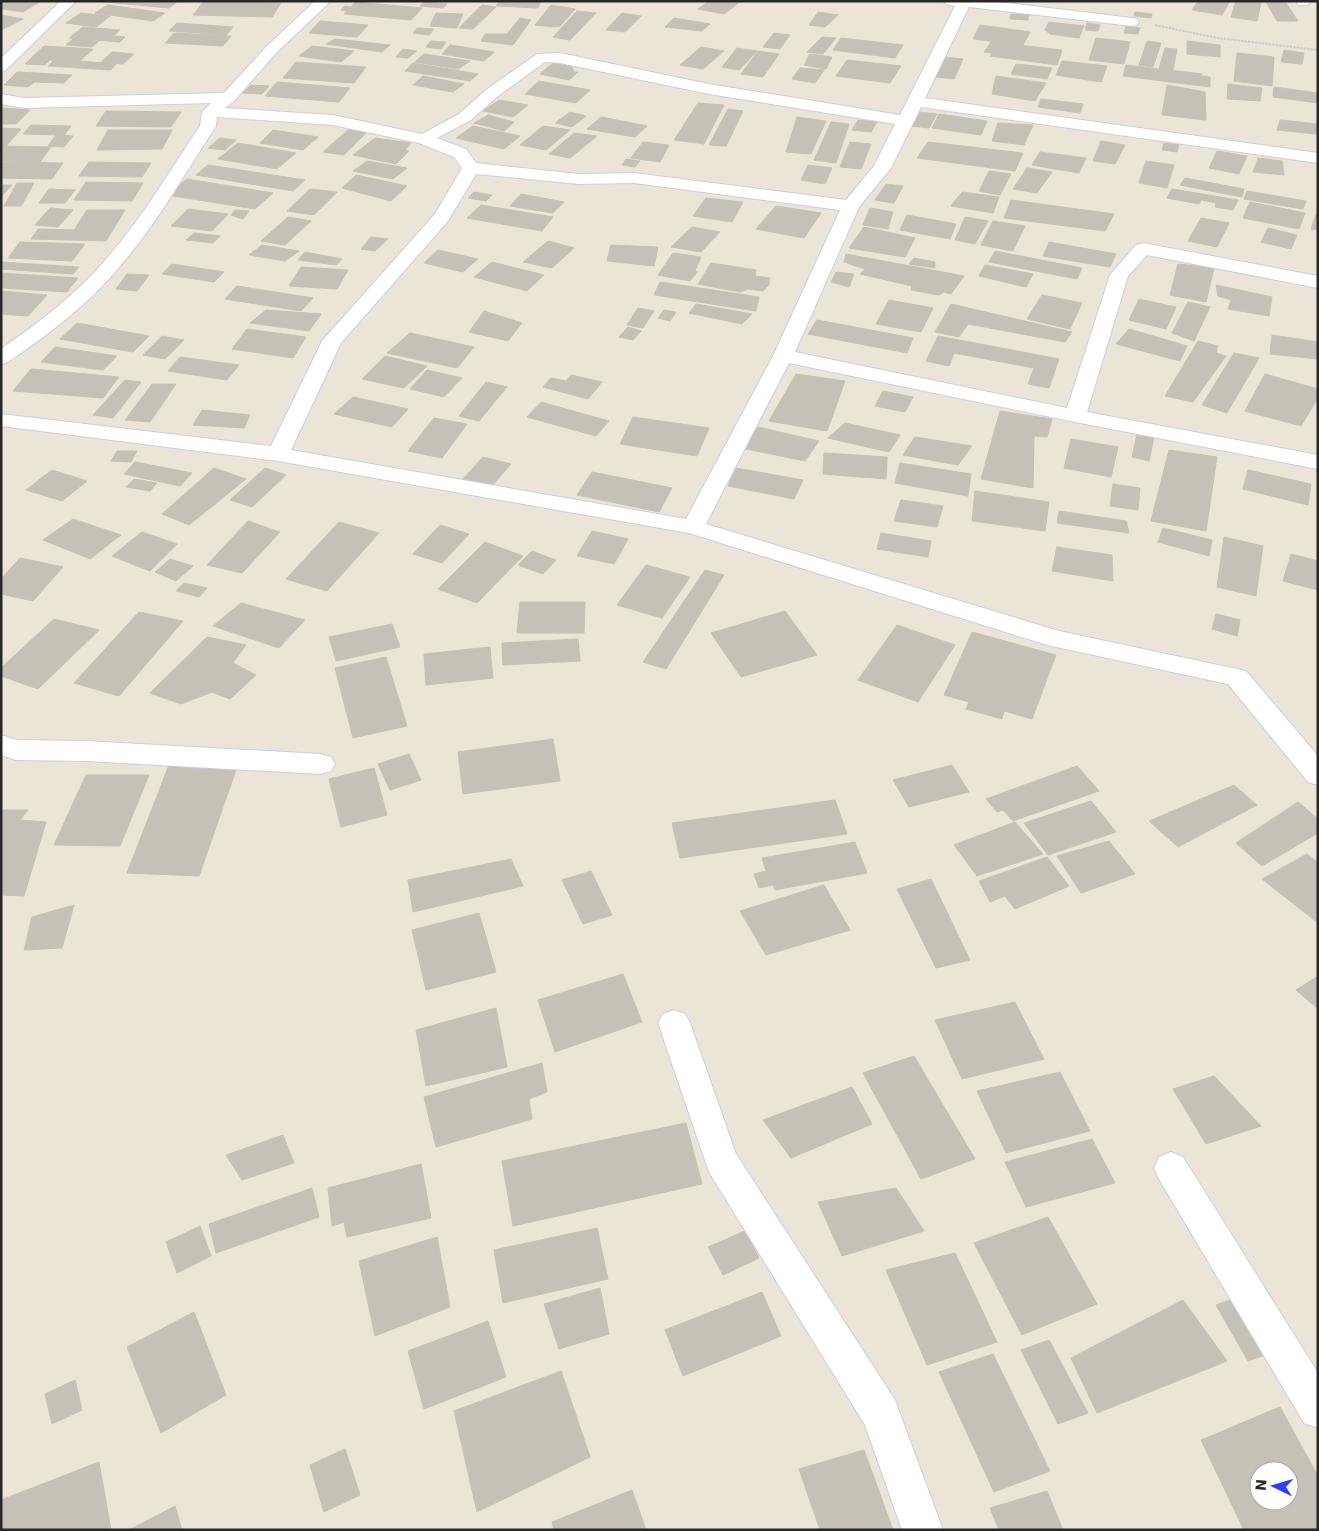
<svg xmlns="http://www.w3.org/2000/svg" width="1319" height="1531" viewBox="0 0 1319 1531" font-family="'DejaVu Sans',sans-serif">
<style>
.building{fill:#c6c1b7;stroke:#c6c1b1;fill-rule:evenodd}
.lines{fill:none;stroke-linecap:round;stroke-linejoin:round}
.minor-casing{stroke:#cccde1;stroke-width:2}
.path{stroke:#cbcbcb;stroke-width:2;stroke-dasharray:2.5 1;stroke-linecap:butt}
.minor{fill:#fff;fill-rule:evenodd}
</style>
<rect width="100%" height="100%" fill="#ebe5d7"/>
<!-- building -->
<g class="building">
<polygon points="1,1 41,1 23,12 1,9"/>
<polygon points="107,1 178,1 169,8 106,2"/>
<polygon points="425,1 447,4 443,8 420,6"/>
<polygon points="499,1 541,1 538,8 496,6"/>
<polygon points="709,1 741,1 724,14 698,9"/>
<polygon points="1198,1 1230,1 1222,15 1192,10"/>
<polygon points="1236,1 1261,3 1257,21 1231,17"/>
<polygon points="203,2 281,3 272,17 193,15"/>
<polygon points="355,2 422,8 411,20 344,14 347,11 341,10 345,6 351,7"/>
<polygon points="1266,2 1286,3 1298,21 1277,21"/>
<polygon points="108,5 165,13 153,21 95,13"/>
<polygon points="482,5 496,7 473,29 459,28"/>
<polygon points="551,5 575,9 560,26 553,27 535,25"/>
<polygon points="577,11 596,13 570,40 553,37"/>
<polygon points="818,12 838,15 825,27 809,25"/>
<polygon points="1135,12 1152,14 1151,18 1134,16"/>
<polygon points="81,13 110,16 96,27 66,23"/>
<polygon points="436,13 463,14 457,28 430,26"/>
<polygon points="622,13 641,16 625,32 606,30"/>
<polygon points="1011,14 1029,15 1028,20 1010,19"/>
<polygon points="1,15 23,19 1,30"/>
<polygon points="520,18 531,20 513,45 481,41 485,34 507,34"/>
<polygon points="674,18 710,24 702,31 665,27"/>
<polygon points="320,21 368,25 357,37 309,33"/>
<polygon points="1049,22 1084,26 1079,38 1050,34 1045,30"/>
<polygon points="177,23 233,27 226,35 169,31"/>
<polygon points="1087,23 1100,25 1098,31 1085,30"/>
<polygon points="980,25 1030,32 1023,45 973,39"/>
<polygon points="1126,26 1140,28 1138,34 1124,33"/>
<polygon points="83,27 120,30 113,36 125,37 120,42 69,38"/>
<polygon points="417,28 434,29 429,35 413,33"/>
<polygon points="174,33 231,36 223,46 165,43"/>
<polygon points="774,33 790,35 780,49 763,47"/>
<polygon points="822,37 836,38 823,54 807,52"/>
<polygon points="841,38 903,45 895,58 833,50"/>
<polygon points="1096,38 1130,42 1124,64 1089,60"/>
<polygon points="73,39 99,41 92,47 66,45"/>
<polygon points="335,39 390,45 382,52 326,44"/>
<polygon points="431,41 446,42 441,49 426,47"/>
<polygon points="1147,41 1161,43 1153,67 1139,65"/>
<polygon points="1187,41 1220,45 1220,57 1187,54"/>
<polygon points="991,42 1062,50 1057,65 990,56 992,53 984,52"/>
<polygon points="450,45 494,52 484,61 442,54"/>
<polygon points="44,46 93,49 80,61 116,64 111,70 48,66 54,60 50,60 45,65 25,64"/>
<polygon points="312,46 354,51 341,62 299,56"/>
<polygon points="701,47 724,51 703,69 680,65"/>
<polygon points="737,48 757,51 739,70 722,67"/>
<polygon points="1165,48 1177,49 1173,70 1159,69"/>
<polygon points="403,49 417,51 408,58 396,57"/>
<polygon points="1284,50 1304,53 1302,64 1281,62"/>
<polygon points="758,51 779,54 763,77 741,74"/>
<polygon points="112,52 134,54 123,64 101,62"/>
<polygon points="1237,53 1274,57 1272,86 1234,81"/>
<polygon points="424,54 470,61 458,69 415,62"/>
<polygon points="810,54 832,57 826,69 804,65"/>
<polygon points="944,57 963,59 954,79 935,77"/>
<polygon points="847,60 901,66 890,83 836,76"/>
<polygon points="1062,61 1107,66 1101,82 1056,75"/>
<polygon points="296,62 366,67 354,83 283,78"/>
<polygon points="413,63 478,74 470,81 405,71"/>
<polygon points="553,63 572,67 574,72 578,72 569,80 540,74"/>
<polygon points="1016,64 1052,68 1047,79 1011,74"/>
<polygon points="1126,65 1202,74 1202,76 1210,77 1210,87 1123,76"/>
<polygon points="800,68 824,70 815,83 792,79"/>
<polygon points="17,72 72,75 64,83 34,82 28,87 4,85"/>
<polygon points="423,76 464,84 453,92 413,85"/>
<polygon points="996,76 1046,83 1035,101 992,94"/>
<polygon points="539,81 590,90 576,103 525,94"/>
<polygon points="277,82 350,88 339,102 265,96"/>
<polygon points="1228,84 1262,88 1260,101 1227,99"/>
<polygon points="251,85 269,86 262,94 243,93"/>
<polygon points="1167,85 1205,92 1206,120 1162,115"/>
<polygon points="1274,87 1318,93 1318,103 1273,97"/>
<polygon points="1041,99 1083,104 1080,113 1038,107"/>
<polygon points="499,100 528,105 513,117 483,111"/>
<polygon points="698,103 724,105 704,144 674,140"/>
<polygon points="1,108 30,110 16,124 1,124"/>
<polygon points="728,109 743,111 726,146 709,145"/>
<polygon points="106,111 181,112 171,127 96,126"/>
<polygon points="570,112 586,116 572,127 555,123"/>
<polygon points="920,112 937,114 929,128 911,126"/>
<polygon points="939,114 987,121 981,135 932,128"/>
<polygon points="488,115 514,122 504,131 474,123"/>
<polygon points="601,117 647,126 635,137 587,129"/>
<polygon points="797,117 826,121 811,154 786,152"/>
<polygon points="858,120 877,122 871,132 852,130"/>
<polygon points="1280,120 1318,124 1316,134 1277,130"/>
<polygon points="831,122 849,124 836,163 814,160"/>
<polygon points="998,123 1033,125 1024,145 992,141"/>
<polygon points="31,125 71,126 64,135 23,134"/>
<polygon points="473,126 520,136 504,149 456,138"/>
<polygon points="543,126 570,130 546,150 520,145"/>
<polygon points="1,128 21,129 6,146 1,145"/>
<polygon points="349,129 369,130 344,155 323,152"/>
<polygon points="108,130 172,130 162,149 97,150"/>
<polygon points="273,130 318,137 303,150 260,143"/>
<polygon points="574,133 597,136 570,158 549,154"/>
<polygon points="56,135 73,136 64,147 48,146"/>
<polygon points="220,138 236,140 225,150 208,148"/>
<polygon points="375,138 411,143 405,150 409,151 396,164 353,155"/>
<polygon points="1101,141 1125,145 1115,164 1093,161"/>
<polygon points="643,142 669,145 660,162 631,158"/>
<polygon points="850,142 871,144 861,169 840,167"/>
<polygon points="928,142 1023,153 1015,171 917,158"/>
<polygon points="238,143 296,153 277,169 218,159"/>
<polygon points="1164,143 1179,145 1177,152 1162,150"/>
<polygon points="1,146 51,147 40,162 1,161"/>
<polygon points="1217,151 1247,156 1239,174 1209,168"/>
<polygon points="1040,152 1086,158 1079,173 1032,165"/>
<polygon points="1258,158 1282,161 1284,175 1253,172"/>
<polygon points="626,159 640,161 635,167 622,165"/>
<polygon points="367,161 407,168 393,179 353,171"/>
<polygon points="1146,161 1174,165 1167,188 1139,183"/>
<polygon points="1,162 63,163 52,179 1,178"/>
<polygon points="89,162 151,163 142,177 79,176"/>
<polygon points="208,165 305,180 293,191 196,175"/>
<polygon points="808,165 832,168 825,184 801,180"/>
<polygon points="1027,168 1052,172 1037,193 1013,189"/>
<polygon points="989,171 1011,174 1000,195 979,191"/>
<polygon points="356,175 407,186 391,201 342,188"/>
<polygon points="1185,178 1244,189 1242,197 1180,185"/>
<polygon points="187,179 273,193 255,209 167,195"/>
<polygon points="86,182 143,183 132,201 74,200"/>
<polygon points="17,183 34,183 21,206 4,206"/>
<polygon points="886,184 903,186 894,203 875,200"/>
<polygon points="1,185 12,185 1,197"/>
<polygon points="49,189 75,190 65,203 39,203"/>
<polygon points="310,189 337,192 314,215 287,211"/>
<polygon points="1172,189 1238,200 1233,210 1215,207 1216,203 1201,200 1199,204 1167,198"/>
<polygon points="1247,191 1306,201 1303,209 1244,199"/>
<polygon points="474,192 492,195 486,201 468,198"/>
<polygon points="962,192 999,197 993,213 951,206"/>
<polygon points="521,194 564,202 553,213 510,206"/>
<polygon points="706,198 743,202 732,222 693,216"/>
<polygon points="1011,200 1114,214 1105,231 1004,218"/>
<polygon points="1250,202 1305,213 1299,229 1243,218"/>
<polygon points="481,205 553,217 542,231 467,218"/>
<polygon points="776,206 821,213 804,238 756,229"/>
<polygon points="50,208 73,210 58,227 35,225"/>
<polygon points="870,208 893,212 888,229 863,225"/>
<polygon points="188,209 228,214 212,231 171,226"/>
<polygon points="87,210 125,210 106,241 31,239 38,229 74,230"/>
<polygon points="235,210 249,211 243,219 231,215"/>
<polygon points="1316,214 1318,215 1318,230 1311,229"/>
<polygon points="907,215 956,224 950,239 900,230"/>
<polygon points="288,217 311,221 285,245 261,241"/>
<polygon points="965,217 988,221 975,244 955,240"/>
<polygon points="1201,218 1229,223 1217,247 1188,241"/>
<polygon points="993,221 1025,226 1013,251 981,245"/>
<polygon points="692,227 720,232 701,252 671,247"/>
<polygon points="864,227 915,238 905,257 849,248"/>
<polygon points="1268,228 1297,235 1291,249 1261,242"/>
<polygon points="194,233 220,236 213,243 186,240"/>
<polygon points="371,237 388,239 375,251 361,249"/>
<polygon points="548,241 574,248 552,268 523,262"/>
<polygon points="20,242 85,244 72,261 8,258"/>
<polygon points="1049,242 1116,254 1110,267 1043,256"/>
<polygon points="262,245 299,251 285,261 249,255"/>
<polygon points="611,245 658,247 654,266 607,261"/>
<polygon points="438,250 478,259 463,272 424,263"/>
<polygon points="995,251 1082,268 1077,279 989,262"/>
<polygon points="305,252 342,259 336,265 298,260"/>
<polygon points="673,253 701,257 695,271 697,272 690,281 658,275"/>
<polygon points="846,254 964,276 951,294 944,292 939,295 911,290 912,286 860,274 865,269 844,262"/>
<polygon points="914,258 935,262 935,268 909,264"/>
<polygon points="1,262 79,267 73,274 1,269"/>
<polygon points="492,262 544,275 527,291 474,277"/>
<polygon points="711,263 756,270 755,276 770,278 769,285 763,291 748,289 740,292 698,284"/>
<polygon points="172,264 224,272 214,282 162,274"/>
<polygon points="1178,264 1214,268 1206,302 1170,295"/>
<polygon points="985,265 1033,274 1026,287 979,276"/>
<polygon points="301,267 348,270 337,289 289,286"/>
<polygon points="836,272 854,274 849,287 831,282"/>
<polygon points="1,273 78,278 67,292 1,288"/>
<polygon points="127,274 149,275 137,291 116,289"/>
<polygon points="660,282 759,297 756,311 654,295"/>
<polygon points="1216,285 1272,297 1269,316 1228,309 1231,300 1218,296"/>
<polygon points="237,286 313,298 301,311 225,299"/>
<polygon points="1,291 47,295 28,316 1,314"/>
<polygon points="1042,295 1082,303 1070,329 1027,319"/>
<polygon points="1139,299 1176,307 1166,329 1129,320"/>
<polygon points="889,300 933,308 921,332 876,324"/>
<polygon points="1188,302 1210,307 1194,341 1172,333"/>
<polygon points="696,304 752,314 742,324 689,313"/>
<polygon points="951,304 1072,332 1065,342 968,324 959,337 935,332"/>
<polygon points="638,308 654,311 643,328 627,325"/>
<polygon points="266,310 321,314 309,331 250,323"/>
<polygon points="664,310 676,312 670,321 658,318"/>
<polygon points="484,311 522,323 508,341 469,332"/>
<polygon points="817,320 913,338 907,353 808,334"/>
<polygon points="77,323 149,336 133,352 60,339"/>
<polygon points="628,327 641,331 633,340 619,337"/>
<polygon points="247,329 306,337 293,358 232,349"/>
<polygon points="1129,329 1187,346 1180,361 1116,344"/>
<polygon points="410,333 474,347 457,368 387,353"/>
<polygon points="1272,335 1318,342 1318,359 1270,354"/>
<polygon points="162,336 184,340 165,359 143,355"/>
<polygon points="938,336 1059,359 1049,388 1028,384 1034,368 954,353 949,366 926,361"/>
<polygon points="1198,341 1218,346 1216,353 1226,356 1193,402 1165,396"/>
<polygon points="55,347 117,356 103,370 41,362"/>
<polygon points="1234,353 1259,358 1227,413 1202,405"/>
<polygon points="385,356 427,366 404,388 362,379"/>
<polygon points="180,357 239,365 227,380 168,371"/>
<polygon points="31,369 119,377 103,398 13,391"/>
<polygon points="427,370 462,378 444,397 410,389"/>
<polygon points="796,374 845,381 827,431 769,421"/>
<polygon points="1265,374 1318,389 1318,398 1301,426 1245,411"/>
<polygon points="571,375 602,382 588,399 543,387 551,378 566,381"/>
<polygon points="125,380 141,382 113,418 93,415"/>
<polygon points="486,382 507,387 479,421 459,416"/>
<polygon points="152,384 176,384 150,422 125,420"/>
<polygon points="883,391 913,397 905,412 875,406"/>
<polygon points="353,397 408,409 392,427 334,414"/>
<polygon points="541,402 609,421 596,436 527,417"/>
<polygon points="202,410 250,415 244,428 193,425"/>
<polygon points="1000,411 1052,419 1047,437 1034,436 1033,488 981,479"/>
<polygon points="633,417 709,428 697,456 620,444"/>
<polygon points="434,418 467,424 442,458 408,451"/>
<polygon points="845,423 900,435 889,452 828,438"/>
<polygon points="758,427 819,441 805,461 741,448"/>
<polygon points="1137,434 1154,437 1149,461 1132,457"/>
<polygon points="915,437 972,446 958,465 903,455"/>
<polygon points="1071,439 1118,447 1111,477 1064,468"/>
<polygon points="1169,450 1217,457 1206,531 1151,521"/>
<polygon points="117,451 137,451 131,462 111,461"/>
<polygon points="824,453 887,457 886,479 823,474"/>
<polygon points="483,457 511,464 491,487 463,479"/>
<polygon points="135,462 192,473 180,486 124,474"/>
<polygon points="900,463 971,474 968,496 895,483"/>
<polygon points="214,468 246,479 189,525 162,514"/>
<polygon points="265,468 286,475 252,507 230,500"/>
<polygon points="736,468 803,480 794,499 728,486"/>
<polygon points="52,470 87,481 62,501 26,490"/>
<polygon points="1248,470 1311,484 1308,505 1243,489"/>
<polygon points="592,472 672,488 659,512 577,495"/>
<polygon points="134,479 157,483 150,491 126,487"/>
<polygon points="1113,484 1140,488 1138,510 1110,506"/>
<polygon points="975,491 1049,502 1045,531 972,521"/>
<polygon points="901,500 943,506 937,527 894,521"/>
<polygon points="1059,511 1126,521 1129,533 1057,523"/>
<polygon points="73,519 121,535 90,559 43,540"/>
<polygon points="248,521 280,532 242,573 207,565"/>
<polygon points="339,522 379,533 327,591 286,579"/>
<polygon points="440,525 469,534 442,563 413,554"/>
<polygon points="1163,528 1212,540 1209,556 1158,542"/>
<polygon points="592,531 628,539 614,564 577,556"/>
<polygon points="142,532 177,544 150,571 112,556"/>
<polygon points="881,533 931,541 928,557 877,549"/>
<polygon points="1224,537 1263,546 1256,596 1217,587"/>
<polygon points="485,542 523,556 477,603 438,589"/>
<polygon points="1057,547 1112,555 1113,581 1052,571"/>
<polygon points="532,551 556,560 543,574 518,565"/>
<polygon points="1291,554 1318,561 1318,590 1283,581"/>
<polygon points="20,558 63,567 33,601 1,594 1,579"/>
<polygon points="170,559 193,566 176,581 155,572"/>
<polygon points="646,565 690,577 662,618 617,605"/>
<polygon points="705,570 724,575 666,669 643,662"/>
<polygon points="184,583 207,588 199,597 176,591"/>
<polygon points="520,602 585,602 584,633 517,633"/>
<polygon points="241,603 305,620 279,648 213,626"/>
<polygon points="785,611 817,655 741,677 711,633"/>
<polygon points="139,612 183,621 119,696 74,683"/>
<polygon points="1216,614 1240,620 1237,636 1212,629"/>
<polygon points="54,619 99,630 38,689 1,676 1,668"/>
<polygon points="392,624 400,647 336,661 329,637"/>
<polygon points="897,625 955,645 918,702 858,680"/>
<polygon points="972,632 1056,655 1032,719 1004,711 1002,719 966,709 969,702 944,695"/>
<polygon points="207,637 246,645 233,663 256,675 230,699 212,692 181,704 150,693"/>
<polygon points="578,639 580,661 503,665 502,643"/>
<polygon points="490,647 493,678 426,685 424,654"/>
<polygon points="386,657 407,726 353,738 335,668"/>
<polygon points="553,739 560,781 463,794 458,752"/>
<polygon points="409,754 421,780 390,790 378,764"/>
<polygon points="169,765 237,767 199,876 127,873"/>
<polygon points="952,765 969,792 909,807 893,780"/>
<polygon points="1077,766 1099,791 1013,821 1003,810 997,812 986,799"/>
<polygon points="374,768 387,815 341,827 329,779"/>
<polygon points="86,775 149,775 120,846 54,845"/>
<polygon points="1234,785 1257,805 1178,847 1149,821"/>
<polygon points="835,800 847,834 680,858 672,823"/>
<polygon points="1091,801 1116,832 1048,855 1024,823"/>
<polygon points="1298,802 1318,819 1318,833 1262,866 1236,843"/>
<polygon points="1,810 28,810 20,820 46,822 24,896 1,895"/>
<polygon points="1015,822 1043,854 977,876 954,845"/>
<polygon points="1109,841 1135,874 1081,893 1057,856"/>
<polygon points="855,842 867,873 775,890 773,885 759,888 754,874 766,871 762,858"/>
<polygon points="1307,854 1318,862 1318,923 1262,879"/>
<polygon points="1047,857 1069,886 1015,909 1005,896 990,902 979,881"/>
<polygon points="511,859 523,886 413,912 408,880"/>
<polygon points="591,871 612,915 583,924 562,880"/>
<polygon points="931,879 970,960 936,968 897,889"/>
<polygon points="824,885 850,930 766,955 740,911"/>
<polygon points="74,905 62,948 24,950 32,917"/>
<polygon points="479,913 496,972 426,990 412,930"/>
<polygon points="623,974 642,1022 555,1052 538,1000"/>
<polygon points="1318,976 1318,1009 1296,990"/>
<polygon points="1015,1002 1044,1059 962,1079 935,1020"/>
<polygon points="496,1008 507,1067 426,1086 416,1030"/>
<polygon points="914,1056 975,1159 921,1179 863,1073"/>
<polygon points="542,1063 547,1092 529,1099 532,1119 436,1147 424,1097"/>
<polygon points="1060,1072 1090,1131 1006,1153 977,1091"/>
<polygon points="1214,1076 1261,1126 1206,1144 1173,1089"/>
<polygon points="852,1087 872,1124 791,1158 763,1120"/>
<polygon points="686,1123 702,1184 513,1226 502,1161"/>
<polygon points="283,1135 294,1163 242,1180 226,1155"/>
<polygon points="1092,1139 1115,1183 1026,1207 1005,1162"/>
<polygon points="421,1164 431,1218 347,1237 344,1222 332,1226 328,1188"/>
<polygon points="312,1188 319,1217 216,1253 209,1224"/>
<polygon points="896,1188 924,1231 842,1256 818,1202"/>
<polygon points="1048,1217 1097,1304 1022,1335 974,1243"/>
<polygon points="200,1226 211,1256 177,1273 166,1242"/>
<polygon points="597,1228 608,1279 503,1303 494,1250"/>
<polygon points="745,1231 759,1258 723,1275 708,1247"/>
<polygon points="437,1237 450,1307 375,1336 359,1261"/>
<polygon points="955,1253 997,1342 927,1365 886,1270"/>
<polygon points="600,1288 609,1334 559,1349 544,1304"/>
<polygon points="762,1292 781,1336 683,1376 665,1330"/>
<polygon points="1238,1297 1271,1353 1248,1361 1216,1305"/>
<polygon points="1183,1300 1227,1361 1097,1413 1071,1358"/>
<polygon points="194,1312 226,1395 161,1433 127,1347"/>
<polygon points="488,1321 506,1377 424,1409 408,1351"/>
<polygon points="1049,1340 1088,1413 1058,1424 1021,1350"/>
<polygon points="993,1354 1050,1471 994,1492 939,1372"/>
<polygon points="561,1371 590,1457 477,1512 454,1411"/>
<polygon points="75,1380 82,1410 52,1424 45,1394"/>
<path d="M1280,1407L1318,1476V1530H1244L1201,1440ZM1259,1471H1289V1501H1259Z"/>
<polygon points="345,1449 360,1495 324,1512 310,1465"/>
<polygon points="864,1450 893,1530 820,1530 799,1469"/>
<polygon points="99,1462 111,1530 1,1530 1,1500"/>
<polygon points="632,1490 646,1530 554,1530 552,1522"/>
<polygon points="1047,1491 1063,1530 999,1530 990,1508"/>
<polygon points="175,1506 182,1530 129,1530"/>
</g>
<g class="lines">
<defs>
<g id="minor">
<polygon points="61,1 76,1 6,70 1,72 1,58"/>
<path d="M315,1H331L276,53L234,101L225,108L333,115L422,134L459,114L486,90L537,54L560,53L709,84L900,115L955,6L946,4L944,1H990L1132,18L1137,19L1139,22L1137,25L1132,26L969,7L925,98L1318,153V163L921,107L891,168L859,207L795,352L1067,408L1110,275L1136,245L1143,243L1318,276V288L1147,255L1128,276L1087,412L1318,455V469L1075,422L789,363L706,524L1059,631L1246,671L1318,756V785L1308,782L1228,684L1047,645L689,533L278,461L1,426V414L271,446L322,341L435,214L462,168L454,157L419,143L333,125L217,117L216,126C185,173 158,222 121,265C89,304 49,334 8,362L1,364V349C40,322 78,293 108,257C143,217 170,170 200,126L202,112L211,103L24,108L1,104V94L24,98L224,93L266,47ZM545,62L560,63L709,94L895,124L874,166L846,200L634,173L579,174L476,163L466,149L437,138L471,120L498,96ZM476,174L579,184L634,183L840,210L773,356L686,519L291,450L341,343L448,221Z"/>
<polygon points="1296,1 1310,1 1308,5 1298,5"/>
<polygon points="1,735 17,740 86,741 321,754 331,757 335,764 331,771 321,774 86,761 16,760 1,755"/>
<polygon points="674,1010 685,1014 690,1023 736,1154 895,1400 943,1530 902,1530 865,1425 709,1172 658,1023 663,1014"/>
<polygon points="1171,1152 1183,1157 1318,1373 1318,1428 1304,1423 1159,1179 1154,1168 1159,1157"/>
</g>
</defs>
<!-- minor casing -->
<use href="#minor" class="minor-casing"/>
<!-- path -->
<polyline class="path" points="1155,25 1218,38 1318,50"/>
<!-- minor -->
<use href="#minor" class="minor"/>
</g>
<!-- border -->
<rect width="1319" height="1531" fill="none" stroke="#272727" stroke-width="5"/>
<!-- north arrow -->
<g transform="translate(1274 1486) rotate(275)"><circle r="24" fill="#ffffff" stroke="#a9a9a9"/>
<path d="M0-4L9 19L0 12L-9 19Z" fill="#2f3dff"/>
<text y="-8" font-size="14" font-weight="bold" text-anchor="middle" fill="#272727">N</text>
</g>
</svg>
